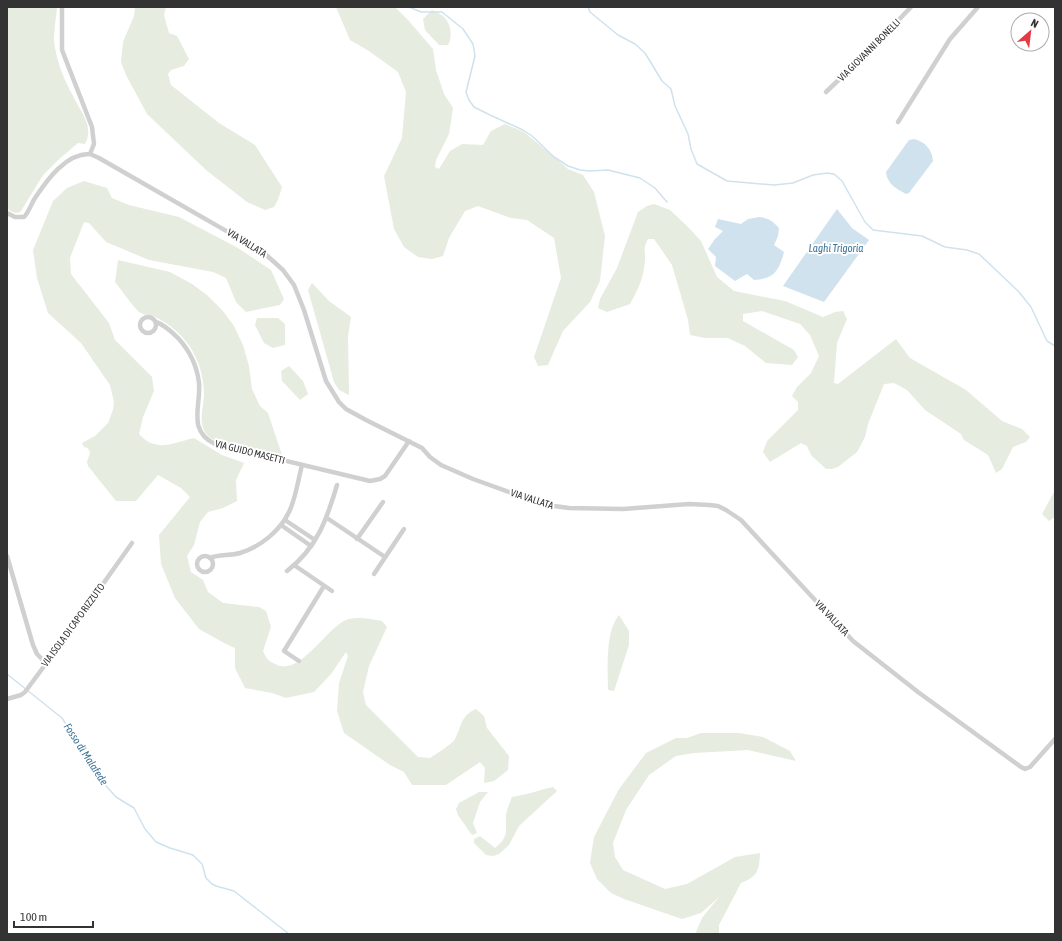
<svg xmlns="http://www.w3.org/2000/svg" width="1062" height="941" viewBox="0 0 1062 941" font-family="'Asap Condensed',sans-serif">
<style>
.green{fill:#e6ecdf}
.water{fill:#cfe2ee}
.lines{fill:none;stroke-linecap:round;stroke-linejoin:round}
.stream{stroke:#cfe2ee;stroke-width:1.5}
.street{stroke:#d0d0d0;stroke-width:4.5}
.labels{text-anchor:middle;dominant-baseline:central;stroke-width:4;stroke-linejoin:round;paint-order:stroke}
.street-label{font-size:10px;fill:#333;stroke:#fff}
.water-label{font-size:11px;font-style:italic;fill:#3f7597;stroke:#fff}
</style>
<rect width="100%" height="100%" fill="#fff"/>
<!-- green -->
<g class="green">
<path d="M7,7H57C56,18 54,30 54,41C56,60 64,80 73,96C80,111 95,127 85,144L78,143L58,160L43,175L21,211C16,215 11,212 7,208Z"/>
<polygon points="135,7 166,7 164,15 169,33 177,36 189,59 184,66 171,70 168,74 171,85 219,123 255,145 282,187 278,200 274,207 265,210 247,202 206,170 147,114 126,75 121,62 123,42 134,16"/>
<polygon points="336,7 395,7 408,20 433,49 436,70 444,94 453,108 449,134 436,160 435,167 439,169 450,151 462,144 483,145 491,131 505,124 524,132 568,169 583,175 594,192 605,236 600,281 590,302 563,331 548,365 538,366 534,357 561,278 554,238 527,220 511,218 478,206 465,211 449,238 443,256 432,259 418,257 404,247 394,229 384,176 402,138 406,92 398,72 369,51 350,40"/>
<path d="M432,10C436,12 441,14 444,17C451,24 453,37 448,45H439L425,30L423,19Z"/>
<path d="M84,181L107,188L112,198L129,205L179,217L238,248L271,270L284,299L280,305L246,312L236,302L226,278L213,272L149,260L106,242L89,223L84,222L70,258L71,274L109,323L115,340L152,377L154,391L143,417L139,434C156,453 173,443 194,438L222,455L244,463L236,480L237,501L223,508L208,512L200,522L194,545L187,556L191,572L203,580L208,592L223,603L259,607L266,611L271,627L263,651C266,658 268,661 275,664C299,678 325,629 346,620C357,616 370,619 382,621L387,627L369,666L363,692L366,705L418,757L430,758C436,754 451,745 455,739C462,726 460,716 476,709L484,716L487,728L509,756L508,770L494,781L484,783L485,768L480,762L446,785H412L404,772L390,765L344,733L337,711L339,683L348,656L346,652L331,674L314,692L286,698L272,693L245,688L235,668V648L226,644L199,629L175,598L161,564L159,535L190,497L181,488L158,475L136,501H116L88,466L87,462L90,453L88,448L84,447L82,443L95,436L108,423L113,410L114,402L110,385L81,343L48,313L37,278L33,250L53,201L67,188Z"/>
<path d="M654,204L670,210L688,227L701,241L717,277L734,291L785,301L823,317L835,312L843,311L847,319L837,343L834,383L838,384L896,339L910,358L966,390L1002,421L1022,429L1030,437L1026,442L1013,447L1002,469L996,473L988,455L964,440L961,434L925,410L907,390L894,383L884,384L868,424L865,437L857,452L838,467L832,469H826L811,455L807,446L801,443L770,462L763,452L767,441L798,410V402L792,396L797,387L811,373L819,356L810,335L800,324L762,311L743,314V321L794,350L798,357L792,365L766,363L745,346L728,338H705L690,335L688,320L672,265L654,239H648C642,251 646,249 645,260C644,277 638,290 630,304L607,312L598,308L600,299L617,268L638,212L647,206Z"/>
<path d="M118,260L170,272L192,284L207,295L223,311L234,326L243,345L249,366L252,389L260,406L268,413L283,458L215,441C193,429 205,409 204,391C203,380 201,368 196,358C188,339 171,324 153,316C149,315 144,315 141,313C136,311 120,288 115,282Z"/>
<polygon points="312,283 329,301 351,317 348,336 349,395 339,390 334,382 308,290"/>
<polygon points="257,318 278,318 285,324 285,345 273,348 264,343 255,325"/>
<polygon points="289,366 303,381 308,394 300,400 282,381 281,371"/>
<polygon points="1055,490 1055,517 1049,521 1042,514"/>
<path d="M619,615L629,631V645L614,691L608,690C608,668 605,632 619,615Z"/>
<path d="M701,733H739L763,737L790,751L796,761L748,750L694,753L676,756L649,775L626,810L613,843L615,857L623,870L665,889L687,884L735,857L760,853C759,871 758,876 741,883L719,925V934H696V932L702,918L719,897L701,913L682,919L624,899L611,893L597,879L590,863L594,837L619,789L646,753L676,738H687Z"/>
<path d="M553,787L557,791L519,826L509,845L499,854L493,856L486,855L474,843V839L480,836L495,848C510,836 505,831 506,815C507,809 510,802 512,797C526,795 539,790 553,787Z"/>
<polygon points="479,792 488,792 480,802 473,823 477,833 472,835 458,815 456,809 459,803"/>
</g>
<!-- water -->
<g class="water">
<path d="M914,139C925,142 932,149 933,161L909,193L906,194C897,189 887,184 886,172L909,140Z"/>
<polygon points="837,209 852,228 869,240 824,302 783,286"/>
<path d="M759,217C768,218 773,221 779,228L778,236L774,245L784,252C779,270 775,279 754,280L747,274L735,281L715,266L716,257L708,249L715,239L723,231L715,227L718,219L741,224L748,219Z"/>
</g>
<g class="lines">
<!-- stream -->
<g class="stream">
<polyline points="409,7 421,12 442,12 463,29 473,44 475,56 466,92 469,100 474,107 490,115 523,130 532,136 554,157 568,166 580,170 590,171 608,170 640,178 655,188 667,202"/>
<polyline points="588,7 590,12 618,35 635,44 645,53 662,81 671,89 675,106 688,134 691,149 697,164 727,181 774,185 793,183 813,175 827,173 834,174 842,181 865,222 873,230 922,236 945,247 967,250 979,254 1019,292 1031,307 1047,341 1055,346"/>
<polyline points="7,674 62,718 107,787 116,797 134,808 145,829 156,842 170,848 193,855 202,864 206,878 212,884 216,886 234,891 289,934"/>
</g>
<!-- street -->
<g class="street">
<polyline points="826,92 872,48 911,7"/>
<polyline points="898,122 950,39 978,7"/>
<polyline points="90,154 99,158 263,252 283,270 294,285 304,310 326,381 339,402 346,409 366,420 422,448 430,457 441,465 473,479 539,503 554,506 569,508 623,509 689,504 709,505 718,506 726,510 741,520 853,641 918,692 1021,767 1025,769 1030,767 1055,739"/>
<path d="M7,213L15,217H24C29,212 31,204 35,198C47,180 66,153 90,154L94,144L92,127L62,50V7"/>
<circle cx="148" cy="325" r="8"/>
<path d="M156,322C165,325 172,332 178,338C190,351 197,366 199,383C201,407 187,430 215,444L370,481L380,479L385,476L409,441"/>
<polyline points="327,518 385,557"/>
<polyline points="285,520 315,540"/>
<polyline points="281,525 311,546"/>
<polyline points="357,539 383,502"/>
<polyline points="7,556 33,645 37,654 46,663"/>
<circle cx="205" cy="564" r="8"/>
<path d="M210,558C219,554 230,556 240,553C260,547 280,531 289,512C296,498 298,480 302,465"/>
<polyline points="294,565 332,591"/>
<path d="M287,571C317,548 327,519 337,485"/>
<polyline points="374,574 404,529"/>
<polyline points="299,661 284,651 324,586"/>
<polyline points="7,699 21,695 25,692 59,646 132,543"/>
</g>
</g>
<g class="labels">
<!-- street labels -->
<g class="street-label">
<text transform="translate(869 50) rotate(-45)">VIA GIOVANNI BONELLI</text>
<text transform="translate(247 243) rotate(32)">VIA VALLATA</text>
<text transform="translate(250 452) rotate(14)">VIA GUIDO MASETTI</text>
<text transform="translate(532 499) rotate(18)">VIA VALLATA</text>
<text transform="translate(832 618) rotate(47)">VIA VALLATA</text>
<text transform="translate(73 625) rotate(-54)">VIA ISOLA DI CAPO RIZZUTO</text>
</g>
<!-- water labels -->
<g class="water-label">
<text x="836" y="248">Laghi Trigoria</text>
<text transform="translate(86 754) rotate(57)">Fosso di Malafede</text>
</g>
</g>
<!-- border -->
<rect width="1062" height="941" fill="none" stroke="#333333" stroke-width="16"/>
<!-- north arrow -->
<g transform="translate(1030 32) rotate(28)"><circle r="19" fill="#ffffff" stroke="#adadad"/>
<path d="M0-3L7 15L0 10L-7 15Z" fill="#e63946"/>
<text y="-6" font-size="11" font-weight="bold" text-anchor="middle" fill="#333333">N</text>
</g>
<!-- scale -->
<path d="M14 921v6h79v-6" fill="none" stroke="#333333" stroke-width="2"/>
<text x="20" y="921" font-size="12" fill="#333333" stroke="#ffffff" stroke-width="3" paint-order="stroke">100 m</text>
</svg>
